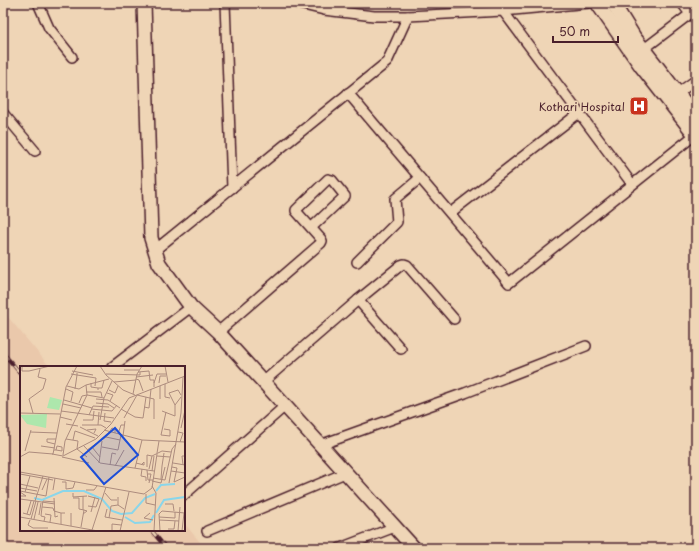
<svg xmlns="http://www.w3.org/2000/svg" width="699" height="551" viewBox="0 0 699 551" font-family="'Playpen Sans',sans-serif">
<style>
.built{fill:#eac8ab}
.lines{fill:none;stroke-linecap:round;stroke-linejoin:round}
.street-casing{stroke:#4a1f2b;stroke-width:12}
.secondary-casing{stroke:#4a1f2b;stroke-width:16}
.street{stroke:#efd5b6;stroke-width:9}
.secondary{stroke:#efd5b6;stroke-width:13}
.rail-casing{stroke:#4a1f2b;stroke-width:4}
.rail{stroke:#efd5b6;stroke-width:2.5;stroke-dasharray:8;stroke-linecap:butt}
.labels{text-anchor:middle;dominant-baseline:central;stroke-width:3.5;stroke-linejoin:round;paint-order:stroke}
.poi-label{font-size:11px;fill:#4a1f2b;stroke:#efd5b6;text-anchor:end}
.inset-river{fill:none;stroke:#8ad6ea;stroke-width:2}
.inset-road{fill:none;stroke:#ad8c7e;stroke-width:1}
.view{fill:#1d4ed8;fill-opacity:0.15;stroke:#1d4ed8;stroke-width:2}
.inset-edge{fill:none;stroke:#4a1f2b;stroke-width:2}
</style>
<rect width="100%" height="100%" fill="#efd5b6"/>
<filter id="ink" filterUnits="userSpaceOnUse"><feTurbulence type="fractalNoise" baseFrequency=".025" numOctaves="2"/><feDisplacementMap in="SourceGraphic" scale="8" xChannelSelector="R" yChannelSelector="G"/><feConvolveMatrix kernelMatrix="1 2 1 2 8 2 1 2 1" color-interpolation-filters="sRGB"/></filter>
<g filter="url(#ink)">
<!-- built -->
<polygon class="built" points="3,311 50,367 21,367 21,530 184,530 184,523 205,548 3,548"/>
<g class="lines">
<defs>
<g id="street">
<polyline points="38,3 49,28 72,57"/>
<polyline points="225,3 232,188"/>
<polyline points="295,3 324,10 374,16 408,16 503,11 632,184"/>
<polyline points="503,11 589,3"/>
<polyline points="644,49 690,14 682,3"/>
<polyline points="348,93 509,283 696,134"/>
<polyline points="678,93 696,80"/>
<polyline points="3,113 35,151"/>
<polyline points="450,213 579,113"/>
<polyline points="155,250 387,62 408,16"/>
<polyline points="357,262 397,222 395,199 420,178"/>
<polyline points="358,300 401,349"/>
<polyline points="218,332 321,243 322,241 321,239 296,211 296,210 328,179 332,180 345,196 311,228"/>
<polyline points="112,367 191,307"/>
<polyline points="263,382 358,300 401,265 404,264 407,265 454,319"/>
<polyline points="320,445 465,393 586,346"/>
<polyline points="184,495 285,406"/>
<polyline points="207,531 345,473"/>
<polyline points="340,548 395,527"/>
</g>
<g id="secondary">
<polyline points="144,3 151,238 159,263 191,307 218,332 414,548"/>
<polyline points="597,3 641,66 696,136"/>
<polyline points="613,3 634,37 696,117"/>
</g>
</defs>
<!-- street casing -->
<use href="#street" class="street-casing"/>
<!-- secondary casing -->
<use href="#secondary" class="secondary-casing"/>
<!-- street -->
<use href="#street" class="street"/>
<!-- secondary -->
<use href="#secondary" class="secondary"/>
<defs>
<g id="rail">
<polyline points="3,353 21,374"/>
<polyline points="151,530 166,548"/>
</g>
</defs>
<!-- rail casing -->
<use href="#rail" class="rail-casing"/>
<!-- rail -->
<use href="#rail" class="rail"/>
</g>
</g>
<!-- icons -->
<defs>
<symbol id="hospital-square" viewBox="-11 -11 22 22"><rect x="-9" y="-9" width="18" height="18" rx="4" fill="#c8321e" stroke="#efd5b6"/><path d="M-5-5h3v3.5h4V-5h3V5h-3V1.5h-4V5h-3Z" fill="#fff"/></symbol>
</defs>
<g fill-rule="evenodd">
<use href="#hospital-square" x="628" y="95" width="22" height="22"/>
</g>
<g class="labels">
<!-- poi labels -->
<g class="poi-label">
<text x="625" y="106">Kothari Hospital</text>
</g>
</g>
<!-- overview -->
<g transform="translate(20 366)">
<rect width="165" height="165" fill="#efd5b6"/>
<path d="M30,31L42,34L39,44L27,42ZM27,48L26,62L7,58L0,49Z" fill="#ade7ac"/>
<path class="inset-river" d="M136,125L141,119L155,118M14,132L22,134L43,125H64L82,133L92,145L101,148M136,147L144,134L165,131M101,148L112,147L125,132L135,128M105,151L115,157L130,156L134,149"/>
<path class="inset-road" d="M2,0V5H9L30,0M80,0L86,9L103,24L115,29M145,0L148,16M104,4H119M52,5L73,9M118,6L129,5L130,14H134V21M57,7V9L76,12L75,20M51,8L57,9L55,23M86,8L120,9V6M116,11L133,9M116,13L119,14L123,25M94,16L116,14M71,17V21L78,22V24M134,17L137,8H146M139,17L140,10H146M145,18V31L150,32M47,20L59,23L66,19L89,13M78,22H82L84,14M46,23L53,26L51,35M89,24L95,27L98,20M66,26H81L82,31M87,27L93,29L90,35M113,28L117,8L122,0M117,29L134,33V53M76,33L88,34L100,42M140,33V20M44,34L72,42M59,37L62,30L67,29L84,32M76,37L88,38L94,42M43,38L61,42M155,39L149,27L158,24L161,29M124,41L129,42L131,23M71,43L92,45L97,39M101,43L115,51L123,52L126,31M41,45L94,52M142,45L155,50V39L161,31M0,47L40,48M13,47L9,33L23,23L26,13L18,11L20,3M85,47L84,55L91,56M69,49L73,40L89,41M40,51L52,54M104,52L117,29M63,54H73L74,45M80,54L84,32L92,15M46,58L58,60M62,59H81L86,62M78,59L79,46M60,61L78,70M161,62L165,44M144,63L150,64V70L141,69L146,46M67,64L76,63L74,67M84,64L122,74L165,76M10,66L37,67M158,66L163,67L160,76M98,68L101,59H104M103,70L105,55M86,71L92,62L95,63V67M46,73L58,75L57,83L67,91M53,74L55,65L75,72M35,78L27,76V73H36M63,79L80,97L134,105M21,80L35,82M72,81L80,91M82,81L98,84L101,69M34,84H36L42,85V81L37,80L36,84M67,84L86,71L100,74M5,85L11,64M137,87L139,75M32,88L43,90L76,73L91,58L109,32L165,10M43,89L45,75L67,29L66,19M137,90L150,91M0,91L9,86L33,88L46,21L57,0M42,91L69,97M79,97L82,75M116,97L124,99V96L121,99M153,97L165,99M90,99L92,87L96,88M163,99L162,90H165M95,100L104,84M142,100L144,87M127,101V89L132,90L142,85L151,86M152,101L157,102L154,116M115,102L122,74M122,103L121,110L126,111V115M129,103L132,90M127,104L128,114H133M132,105L134,90M151,105L165,107M0,106L124,128L132,122L137,88M1,106L0,108L33,114M128,108H131L129,117M133,112L145,114L152,83L156,78M141,113L142,100M132,115L141,117L145,101M42,116H46V123L53,122L55,116M154,116L165,111M149,117L161,47L163,11M0,118L18,122M132,120L136,127L134,165M0,122L17,125M22,124L27,113M33,124L35,112M66,124H74L77,120M0,125L26,130L29,111M0,126L6,130H0M5,126L10,110M53,127V131L67,130M85,127L91,134H97M126,128V137L135,139M63,130V144M98,131V139L104,143M34,132L35,151L38,150M53,132H59V143L64,144M0,133L15,135L23,110M15,135L35,138M35,136L23,135L22,141L33,142L34,145L41,147M145,138H153L154,145M68,140L76,141L79,133L68,130M22,141L21,150L25,151L24,155M87,143L85,151L102,154M71,146L75,131M3,147L10,149L14,135M130,147L124,152L133,154M7,148L11,135M25,148L31,149L30,156M19,149L21,137M0,151L78,165M139,151L155,152V146M89,152L91,140L98,139M11,153L16,135M14,153L18,136M10,154L8,159L13,162H28M139,154L159,155M41,158V147H45M51,160V147M61,161L64,144L67,145L63,148M148,163H154L155,155M72,164L86,121M92,164V158L101,159M100,165L109,126M140,165L139,148L142,145L165,147M158,165L160,141M162,165L164,147"/>
<path class="view" d="M95,62L118,89L84,118L61,91Z"/>
<rect width="165" height="165" class="inset-edge"/>
</g>
<!-- margin -->
<rect width="699" height="551" fill="none" stroke="#efd5b6" stroke-width="16"/>
<rect x="8" y="8" width="683" height="535" fill="none" stroke="#4a1f2b" stroke-width="1.5" filter="url(#ink)"/>
<!-- scale -->
<path d="M553 36v6h65v-6" fill="none" stroke="#4a1f2b" stroke-width="2"/>
<text x="559" y="36" font-size="12" fill="#4a1f2b" stroke="#efd5b6" stroke-width="3" paint-order="stroke">50 m</text>
</svg>
